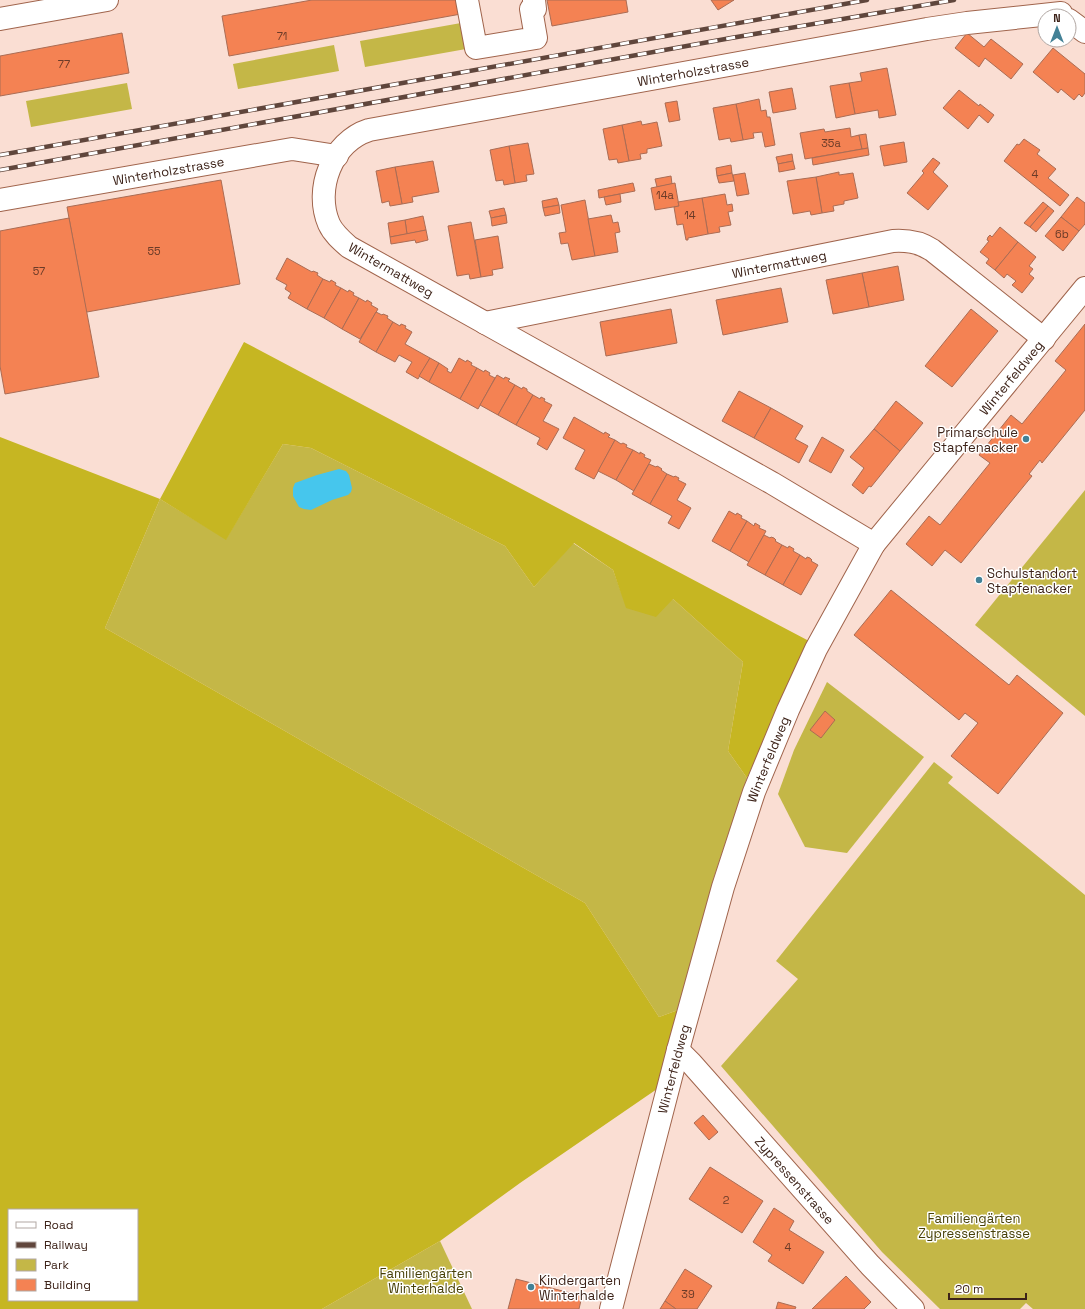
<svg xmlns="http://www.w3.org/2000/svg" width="1085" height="1309" viewBox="0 0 1085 1309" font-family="'Space Grotesk',sans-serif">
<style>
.green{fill:#c4b747}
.forest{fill:#c6b622;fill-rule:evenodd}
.water{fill:#46c6ed}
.building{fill:#f48253;stroke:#aa6c54}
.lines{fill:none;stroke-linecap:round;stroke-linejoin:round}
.minor-casing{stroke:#a0644c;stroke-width:24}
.minor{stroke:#fff;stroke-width:22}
.rail-casing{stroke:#60463c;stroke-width:4.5}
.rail{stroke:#fff;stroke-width:3;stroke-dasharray:9;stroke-linecap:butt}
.poi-dot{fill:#438196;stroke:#fff;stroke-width:1.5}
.labels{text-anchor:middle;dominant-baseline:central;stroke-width:3;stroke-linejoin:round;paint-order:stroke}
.number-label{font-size:11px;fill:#6b3b28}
.street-label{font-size:13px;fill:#3d2319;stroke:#fff}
.poi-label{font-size:13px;fill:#3d2319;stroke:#fff;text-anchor:start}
.park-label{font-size:13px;fill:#474007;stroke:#fff}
</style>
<rect width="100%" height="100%" fill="#faded3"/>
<!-- green -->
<g class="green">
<polygon points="461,23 466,49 365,67 360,41"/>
<polygon points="334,45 339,71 238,89 233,64"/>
<polygon points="127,83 132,109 31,127 26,101"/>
<polygon points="283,444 311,448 505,546 534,587 573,543 613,570 627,608 673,599 743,662 728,751 747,778 714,877 678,1010 659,1017 585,903 105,628 160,499 226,539"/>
<polygon points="1085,490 1085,716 975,625"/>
<polygon points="827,682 924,757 847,853 805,847 778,794 794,750"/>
<polygon points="934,762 953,777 948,783 1085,895 1085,1309 1033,1309 1026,1303 1020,1309 940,1309 882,1252 721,1066 798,979 776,961"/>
<polygon points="440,1241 472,1309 322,1309"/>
</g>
<!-- forest -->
<path class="forest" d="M244,342L809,641L747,778L728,751L743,662L673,599L656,617L626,608L613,570L574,543L534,587L505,546L311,448L283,444L226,540L160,499L105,628L585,903L659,1017L678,1010L657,1089L520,1183L440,1241L322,1309H0V437L160,499ZM9,1210H137V1300H9Z"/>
<!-- water -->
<polygon class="water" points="339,469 346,471 349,475 352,488 351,492 348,495 332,500 311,510 304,509 299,507 293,496 293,488 295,483 317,475"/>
<!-- building -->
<g class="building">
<polygon points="312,0 458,0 461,14 229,56 222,16"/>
<polygon points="547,0 626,0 628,12 552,26"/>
<polygon points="711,0 734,0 718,10"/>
<polygon points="122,33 129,73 0,96 0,56"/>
<polygon points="967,33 984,47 991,39 1023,64 1011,79 985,58 979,67 955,48"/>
<polygon points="1053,48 1085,74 1085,93 1082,97 1079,94 1074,100 1061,89 1058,93 1033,72"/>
<polygon points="887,68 896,115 879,118 878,110 855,114 849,83 862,81 860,73"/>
<polygon points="849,83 855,114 836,118 830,86"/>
<polygon points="792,88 796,109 773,113 769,92"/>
<polygon points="959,90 979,106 980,104 994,115 988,123 979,115 968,129 943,108"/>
<polygon points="759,99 761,111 766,110 767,117 770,117 775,145 765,147 762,132 753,133 754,138 743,140 736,104"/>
<polygon points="677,101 680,120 669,122 665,103"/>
<polygon points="736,104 743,140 731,142 730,138 719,140 713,108"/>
<polygon points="641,121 642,125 657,122 662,146 647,149 647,153 640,154 641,159 629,161 622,125"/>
<polygon points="622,125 629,161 618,163 617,159 609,160 603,129"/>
<polygon points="850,128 851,137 859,135 862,149 805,159 800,133 824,129 825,132"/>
<polygon points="866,134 868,148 862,149 859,135"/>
<polygon points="1024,139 1040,150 1037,154 1056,169 1048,178 1069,195 1060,206 1004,161 1017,144 1019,145"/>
<polygon points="904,142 907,162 884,166 880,146"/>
<polygon points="528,143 534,174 526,175 527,181 515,183 509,146"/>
<polygon points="509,146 515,183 504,185 503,180 496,181 490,150"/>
<polygon points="868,148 869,155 813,165 812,158"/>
<polygon points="792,154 793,161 778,164 776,157"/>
<polygon points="933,158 940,163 933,172 948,186 928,210 907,193 924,173 922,171"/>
<polygon points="433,161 439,192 412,197 413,202 402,204 395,167"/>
<polygon points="793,161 795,169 779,172 778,164"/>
<polygon points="731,165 732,173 717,176 716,168"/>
<polygon points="395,167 402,204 390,206 389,201 382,203 376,171"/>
<polygon points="839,172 839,175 853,173 858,198 844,201 844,204 833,206 834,211 822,213 816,177"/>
<polygon points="732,173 734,181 719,183 717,176"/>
<polygon points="745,173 749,194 737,196 733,175"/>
<polygon points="671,176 672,184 657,187 655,179"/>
<polygon points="816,177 822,213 811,215 810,211 793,214 787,181"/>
<polygon points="221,180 240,284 87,312 86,311 67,207"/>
<polygon points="633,183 635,191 599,198 598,190"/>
<polygon points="675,183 679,206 655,210 651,188"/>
<polygon points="620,194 621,202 606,205 604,197"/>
<polygon points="725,194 727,205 732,204 733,211 728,212 731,225 719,227 720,232 708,234 702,198"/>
<polygon points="1077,197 1085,203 1085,224 1079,231 1061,217"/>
<polygon points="557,198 559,205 543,208 542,201"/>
<polygon points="702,198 708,234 688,238 688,240 686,240 683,224 677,225 674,207 679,206 678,202"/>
<polygon points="585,200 595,256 572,260 568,243 561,244 559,233 566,232 561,205"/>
<polygon points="1043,202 1048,206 1030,227 1024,223"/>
<polygon points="559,205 560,213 545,216 543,208"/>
<polygon points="1048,206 1054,211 1036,232 1030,227"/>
<polygon points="504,208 506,215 491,218 489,211"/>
<polygon points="506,215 507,223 492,226 491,218"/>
<polygon points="611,215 613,223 618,222 620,232 615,233 618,252 595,256 588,219"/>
<polygon points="423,216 426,230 407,234 405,220"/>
<polygon points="1061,217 1079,231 1063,251 1045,236"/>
<polygon points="69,218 99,377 5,394 0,366 0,231"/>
<polygon points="405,220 407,234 390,237 388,223"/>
<polygon points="471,222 481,277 470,279 469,274 457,276 448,226"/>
<polygon points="1000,227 1018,242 995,270 986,263 989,259 980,252 989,241 987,240 988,237 990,235 992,237"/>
<polygon points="426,230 428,240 416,243 415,240 391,244 390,237"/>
<polygon points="498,236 503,268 492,270 493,275 481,277 475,240"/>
<polygon points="1018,242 1036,257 1029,266 1033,269 1029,274 1034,278 1022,293 1012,285 1016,281 1007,274 1004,278 995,270"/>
<polygon points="287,258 312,272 313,271 318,273 317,275 323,279 307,309 288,298 291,293 285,289 287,285 276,279"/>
<polygon points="898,266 904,300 869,307 862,273"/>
<polygon points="862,273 869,307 833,314 826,280"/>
<polygon points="323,279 330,282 331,280 336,283 335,285 341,288 324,318 307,309"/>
<polygon points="341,288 348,292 349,290 354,293 353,295 359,298 342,329 324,318"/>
<polygon points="781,288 788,322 723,335 716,300"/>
<polygon points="359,298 366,302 367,300 372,303 371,305 378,309 360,339 342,329"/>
<polygon points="671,309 677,343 606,356 600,322"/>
<polygon points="971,309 998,331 952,387 925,366"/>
<polygon points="376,312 382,315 383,314 388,316 387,318 393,322 376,352 359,342"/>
<polygon points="393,322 400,326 401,324 406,326 405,328 412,332 405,344 430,358 418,379 406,372 412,362 399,355 395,362 376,352"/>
<polygon points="1085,324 1085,410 1042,463 1040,460 1029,474 1032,476 961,563 945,550 932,566 906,544 929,516 940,525 990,463 979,455 1011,415 1022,424 1066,370 1055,361"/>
<polygon points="430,358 439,363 429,382 419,376"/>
<polygon points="459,358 466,362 467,360 472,363 471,365 477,368 460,399 429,382 439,363 448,369 447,371 451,373"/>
<polygon points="477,368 484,372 485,370 490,373 489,375 495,378 478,409 460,399"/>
<polygon points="497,375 504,379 505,377 510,379 508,381 515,385 498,415 480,405"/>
<polygon points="515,385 522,389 523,387 527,389 527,391 533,395 516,425 498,415"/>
<polygon points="739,391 771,408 754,438 722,421"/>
<polygon points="533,395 540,399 541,397 545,399 544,401 552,405 543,421 559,429 547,450 537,444 540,438 516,425"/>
<polygon points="896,401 923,423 900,451 874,429"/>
<polygon points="771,408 803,426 795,439 808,446 799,463 754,438"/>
<polygon points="574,417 604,434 605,432 610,435 608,437 615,440 594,479 575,469 585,450 563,438"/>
<polygon points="874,429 900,451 871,487 869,486 863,494 852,485 864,468 850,457"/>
<polygon points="822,437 844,450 831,473 809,461"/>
<polygon points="615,440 621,444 623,443 627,445 626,447 633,450 616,480 598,471"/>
<polygon points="633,450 640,454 640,452 645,455 644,457 651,460 634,491 616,480"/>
<polygon points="649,464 656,467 657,466 659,467 662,469 661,470 667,474 650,504 632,494"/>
<polygon points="667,474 674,477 675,476 679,478 678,480 686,484 677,500 691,508 679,529 668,523 672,516 650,504"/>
<polygon points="729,511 736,515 737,513 742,516 741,518 747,521 730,551 712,541"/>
<polygon points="747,521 754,526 755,523 760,526 759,528 766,531 749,562 730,551"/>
<polygon points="764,535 770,538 771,537 774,538 776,540 775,541 782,545 765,575 747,565"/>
<polygon points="782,545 788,548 789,546 794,549 793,551 800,555 783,585 765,575"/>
<polygon points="800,555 806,559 807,557 810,558 812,560 811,561 818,565 801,595 783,585"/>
<polygon points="891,590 1009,685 1017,675 1063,713 998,794 951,756 978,723 965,713 959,720 854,635"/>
<polygon points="825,711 835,720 821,738 810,730"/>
<polygon points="703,1115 718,1132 709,1140 694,1123"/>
<polygon points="710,1167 763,1201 742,1233 689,1199"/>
<polygon points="774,1208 794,1221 789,1230 824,1252 803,1284 768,1261 772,1255 753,1242"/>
<polygon points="685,1269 712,1286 697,1309 676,1309 665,1301"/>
<polygon points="846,1276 871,1302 864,1309 812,1309"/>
<polygon points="516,1279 582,1296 579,1309 508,1309"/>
<polygon points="665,1301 676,1309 660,1309"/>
<polygon points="778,1302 796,1307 795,1309 776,1309"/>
</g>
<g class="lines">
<defs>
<g id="minor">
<polyline points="467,0 476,48 536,38 531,9 535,9 534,0"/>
<polyline points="0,19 107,0"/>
<polyline points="1069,20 1085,32"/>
<path id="s1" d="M0,200L292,149L337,156"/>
<path id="s2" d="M485,323L893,241C908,240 920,242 932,250L1044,339"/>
<path id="s3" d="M874,544L772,483L349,247C341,240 333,233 329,224C314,189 332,142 369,130L927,29L967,23L1061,13"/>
<path id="s4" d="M678,1050L691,1063L870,1265L913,1309"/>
<path id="s5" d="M611,1309L678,1050L723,887L754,792L788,710L816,649L874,544L1085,288"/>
</g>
</defs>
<!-- minor casing -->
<use href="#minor" class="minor-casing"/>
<!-- minor -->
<use href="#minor" class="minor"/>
<defs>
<g id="rail">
<polyline points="0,155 867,0"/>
<polyline points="0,170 731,38 954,0"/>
</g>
</defs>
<!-- rail casing -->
<use href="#rail" class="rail-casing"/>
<!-- rail -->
<use href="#rail" class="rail"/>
</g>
<!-- markers -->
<g class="poi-dot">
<circle cx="1026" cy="439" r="4"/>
<circle cx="979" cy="580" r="4"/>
<circle cx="531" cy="1287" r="4"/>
</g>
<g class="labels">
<!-- number labels -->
<g class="number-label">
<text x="282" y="36">71</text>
<text x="64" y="64">77</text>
<text x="831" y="143">35a</text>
<text x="1035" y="174">4</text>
<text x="665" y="195">14a</text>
<text x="690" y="215">14</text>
<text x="1062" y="234">6b</text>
<text x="154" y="251">55</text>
<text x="39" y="271">57</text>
<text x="726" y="1200">2</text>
<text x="788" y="1247">4</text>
<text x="688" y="1294">39</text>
</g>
<!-- street labels -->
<g class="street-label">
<text stroke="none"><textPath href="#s3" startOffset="1077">Winterholzstrasse</textPath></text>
<text stroke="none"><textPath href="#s1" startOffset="171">Winterholzstrasse</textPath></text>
<text stroke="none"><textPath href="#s2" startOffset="300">Wintermattweg</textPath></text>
<text transform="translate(391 270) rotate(30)">Wintermattweg</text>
<text stroke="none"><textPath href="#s5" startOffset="1028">Winterfeldweg</textPath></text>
<text stroke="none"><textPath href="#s5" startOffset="572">Winterfeldweg</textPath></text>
<text stroke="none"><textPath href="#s5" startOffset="248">Winterfeldweg</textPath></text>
<text stroke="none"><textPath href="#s4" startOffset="175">Zypressenstrasse</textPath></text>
</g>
<!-- poi labels -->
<g class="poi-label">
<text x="1018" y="432" text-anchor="end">Primarschule<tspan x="1018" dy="15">Stapfenacker</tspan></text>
<text x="987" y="573">Schulstandort<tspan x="987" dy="15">Stapfenacker</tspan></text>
<text x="539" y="1280">Kindergarten<tspan x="539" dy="15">Winterhalde</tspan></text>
</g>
<!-- park labels -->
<g class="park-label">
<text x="974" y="1218">Familiengärten<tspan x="974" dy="15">Zypressenstrasse</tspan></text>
<text x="426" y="1273">Familiengärten<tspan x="426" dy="15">Winterhalde</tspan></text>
</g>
</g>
<!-- legend -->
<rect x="8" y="1209" width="130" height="92" fill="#ffffff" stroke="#b1a7a3"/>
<rect x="16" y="1222" width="20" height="6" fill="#ffffff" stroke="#b1a7a3"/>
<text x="44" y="1229" font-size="12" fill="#3d2319">Road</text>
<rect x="16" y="1242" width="20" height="6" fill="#60463c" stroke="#b1a7a3"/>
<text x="44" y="1249" font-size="12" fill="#3d2319">Railway</text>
<rect x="16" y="1259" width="20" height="12" fill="#c4b747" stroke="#b1a7a3"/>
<text x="44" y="1269" font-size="12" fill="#3d2319">Park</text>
<rect x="16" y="1279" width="20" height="12" fill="#f48253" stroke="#b1a7a3"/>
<text x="44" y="1289" font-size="12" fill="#3d2319">Building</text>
<!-- north arrow -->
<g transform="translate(1057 28)"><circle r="19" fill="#ffffff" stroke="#b1a7a3"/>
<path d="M0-3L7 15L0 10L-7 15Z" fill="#438196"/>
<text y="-6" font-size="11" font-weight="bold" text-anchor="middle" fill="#3d2319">N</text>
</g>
<!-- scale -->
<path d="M949 1293v6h77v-6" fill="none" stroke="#3d2319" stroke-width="2"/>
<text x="955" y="1293" font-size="12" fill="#3d2319" stroke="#ffffff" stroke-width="3" paint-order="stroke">20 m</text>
</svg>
